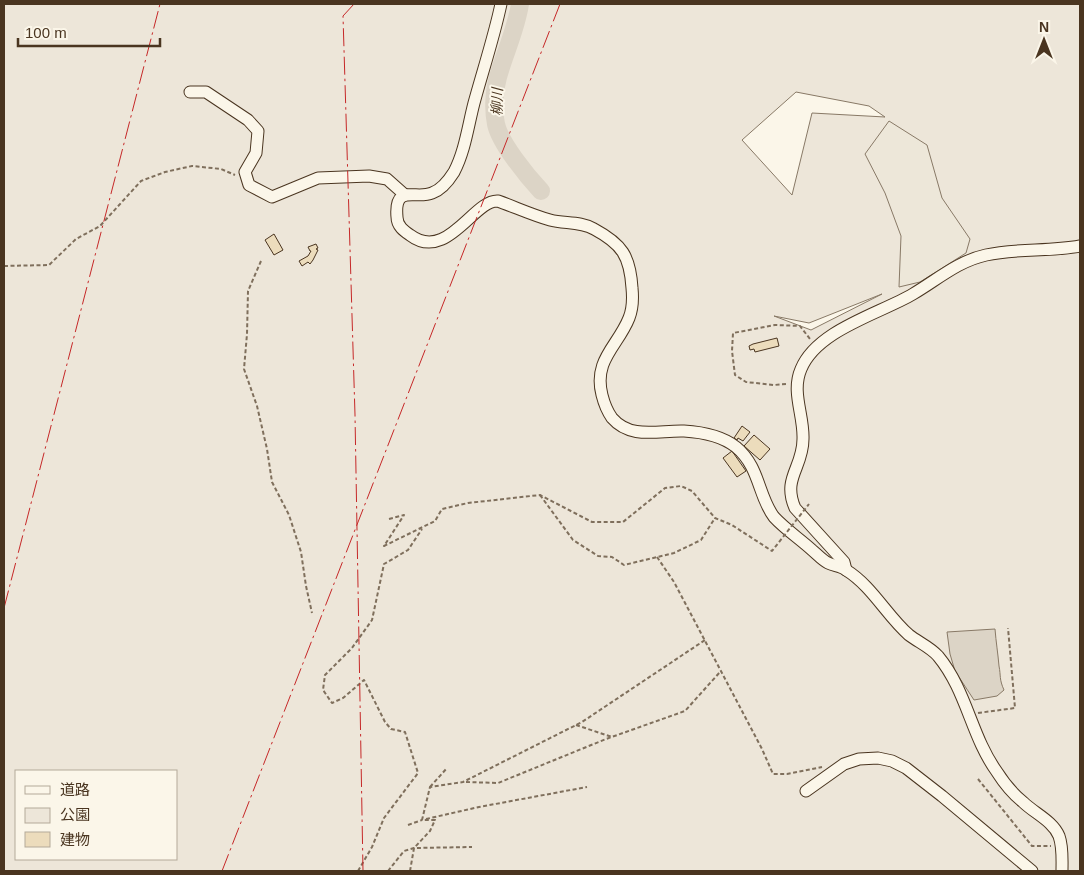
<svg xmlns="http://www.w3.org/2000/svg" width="1084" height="875" viewBox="0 0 1084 875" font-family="Arial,'Noto Sans JP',sans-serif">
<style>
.green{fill:#ede6d9;stroke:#887966;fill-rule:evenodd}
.parking{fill:#ede7d9;stroke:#887966}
.water{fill:#dcd4c6;stroke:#887966}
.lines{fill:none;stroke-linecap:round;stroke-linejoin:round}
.river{stroke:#dcd4c6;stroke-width:18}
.building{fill:#ecdcbc;stroke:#4a3520}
.minor-casing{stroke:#4a3520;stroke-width:13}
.path{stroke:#7f6f5c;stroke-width:2;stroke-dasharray:4 2.5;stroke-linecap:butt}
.minor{stroke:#fbf6e9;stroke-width:11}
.path-bridge{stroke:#7f6f5c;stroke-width:2;stroke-dasharray:4 2.5;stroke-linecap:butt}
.power{stroke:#c62828;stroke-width:1;stroke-dasharray:18 4 2.5 4;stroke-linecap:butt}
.labels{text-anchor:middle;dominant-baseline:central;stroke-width:4;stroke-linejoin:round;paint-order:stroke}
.water-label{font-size:14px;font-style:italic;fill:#4a3520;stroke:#fbf6e9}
</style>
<rect width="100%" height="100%" fill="#fbf6e9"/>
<!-- green -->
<path class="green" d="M4,4H1080V871H4ZM796,92L869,106L885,117L812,113L792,195L742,140ZM882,294L811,330L774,316L809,323ZM16,771H176V859H16Z"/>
<!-- parking -->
<polygon class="parking" points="889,121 927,145 942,198 970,239 966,253 920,282 899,287 901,236 885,193 865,154"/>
<!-- water -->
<path class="water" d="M995,629C996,642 998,654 999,666C1001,676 999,679 1004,690L997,696L974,700L955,671L950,654L947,632Z"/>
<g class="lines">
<!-- river -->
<path class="river" d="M520,4C516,30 505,52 498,77C494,91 493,110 496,124C500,143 527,176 541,191"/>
</g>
<!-- building -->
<g class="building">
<polygon points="274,234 283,250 274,255 265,240"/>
<polygon points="316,244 318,248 316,249 318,250 313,260 310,264 308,262 302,266 299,261 308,256 311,251 310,251 308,247"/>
<polygon points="777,338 779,346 755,352 754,349 750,350 749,346 753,344"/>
<polygon points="742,426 750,432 743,441 738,438 737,440 734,438"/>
<polygon points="754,435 770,449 760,460 744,446"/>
<polygon points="732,451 746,471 737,477 723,458"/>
</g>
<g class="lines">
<defs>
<g id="minor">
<path d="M501,4C494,37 483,70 474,103C468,126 465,151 454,172C449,180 441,190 432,193C416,200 394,183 397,217C397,226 404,231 410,235C447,263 474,199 498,201C515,207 532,215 550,220C564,224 580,221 594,229C622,244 630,256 632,288C633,298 633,308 629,318C618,346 593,360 602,395C604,403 607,411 612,418C631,440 659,430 684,431C701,432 722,436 736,447C760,467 758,496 774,517C785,529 800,539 812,550C817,554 822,560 828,563C834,566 841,566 846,570C872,586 887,616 909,635C918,642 930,647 938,656C967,691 971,736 997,772C1004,783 1013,794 1023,802C1034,813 1053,821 1059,836C1063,847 1062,860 1062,871"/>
<polyline points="190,92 206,92 248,120 258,131 256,153 245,172 249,185 272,197 318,178 369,176 387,179 405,195"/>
<path d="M846,570L844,562L795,508C782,478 803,468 803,439C804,415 791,392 801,369C817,330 879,314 913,294C937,280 958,261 986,255C1017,248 1049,252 1080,246"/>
<polyline points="806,791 844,764 859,759 878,758 892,761 906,768 942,796 1032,871"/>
</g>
</defs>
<!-- minor casing -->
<use href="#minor" class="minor-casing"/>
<!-- path -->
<g class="path">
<polyline points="261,261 248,291 247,334 244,369 257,406 267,449 272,482 289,515 301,552 306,586 312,613"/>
<polyline points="4,266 49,265 76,239 100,226 141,181 165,172 192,166 221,169 235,175"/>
<polyline points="786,384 774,385 746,382 735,375 732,351 733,333 775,325 800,326 810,339"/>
<polyline points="540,495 573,540 598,556 612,557 624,565 674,553 701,540 715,518"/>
<polyline points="657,557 674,582 762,749 773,774 787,774 822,767"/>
<polyline points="978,713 1015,708 1008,628"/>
<polyline points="576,725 612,737"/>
<polyline points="978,779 1032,846 1051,846"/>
<polyline points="466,782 498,783 606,739 685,711 720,672"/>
<polyline points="430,787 447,768"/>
<polyline points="426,819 479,807 587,787"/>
<polyline points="408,825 422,820"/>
<polyline points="358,871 372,847 384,818 418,773 405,732 391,729 385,722 364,680 343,698 332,703 323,690 325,675 352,648 372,620 384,564 408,550 422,529"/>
<polyline points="388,871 404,851 414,848 472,847"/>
<polyline points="410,871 414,848 430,831 435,820 422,820 430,787 463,782 582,722 705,640"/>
</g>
<!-- minor -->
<use href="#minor" class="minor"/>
<!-- path-bridge -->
<polyline class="path-bridge" points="389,519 404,515 384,546 435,521 442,509 468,503 540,495 592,522 623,522 665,488 681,486 692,491 715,518 732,525 772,551 809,504"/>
<!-- power -->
<g class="power">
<polyline points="354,4 343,16 355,415 363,871"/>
<polyline points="4,608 160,4"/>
<polyline points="222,871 560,4"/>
</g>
</g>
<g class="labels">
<!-- water labels -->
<g class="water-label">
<text transform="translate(497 102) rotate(-89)">柳川</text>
</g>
</g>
<!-- border -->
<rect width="1084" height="875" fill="none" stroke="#4a3520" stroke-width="10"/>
<!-- legend -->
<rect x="15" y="770" width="162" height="90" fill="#fbf6e9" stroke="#b4a999"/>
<rect x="25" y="786" width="25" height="8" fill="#fbf6e9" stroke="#b4a999"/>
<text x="60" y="795" font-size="15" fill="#4a3520">道路</text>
<rect x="25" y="808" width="25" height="15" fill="#ede6d9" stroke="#b4a999"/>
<text x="60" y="820" font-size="15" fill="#4a3520">公園</text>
<rect x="25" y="832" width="25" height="15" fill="#ecdcbc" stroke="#b4a999"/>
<text x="60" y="845" font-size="15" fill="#4a3520">建物</text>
<!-- north arrow -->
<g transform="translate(1044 40)" stroke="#fbf6e9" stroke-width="4" paint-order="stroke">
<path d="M0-4L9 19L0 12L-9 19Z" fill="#4a3520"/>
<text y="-8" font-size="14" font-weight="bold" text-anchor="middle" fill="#4a3520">N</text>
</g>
<!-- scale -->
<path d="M18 38v8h142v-8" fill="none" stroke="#4a3520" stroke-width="2.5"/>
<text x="25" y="38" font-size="15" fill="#4a3520" stroke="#fbf6e9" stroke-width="4" paint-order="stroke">100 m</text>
</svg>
